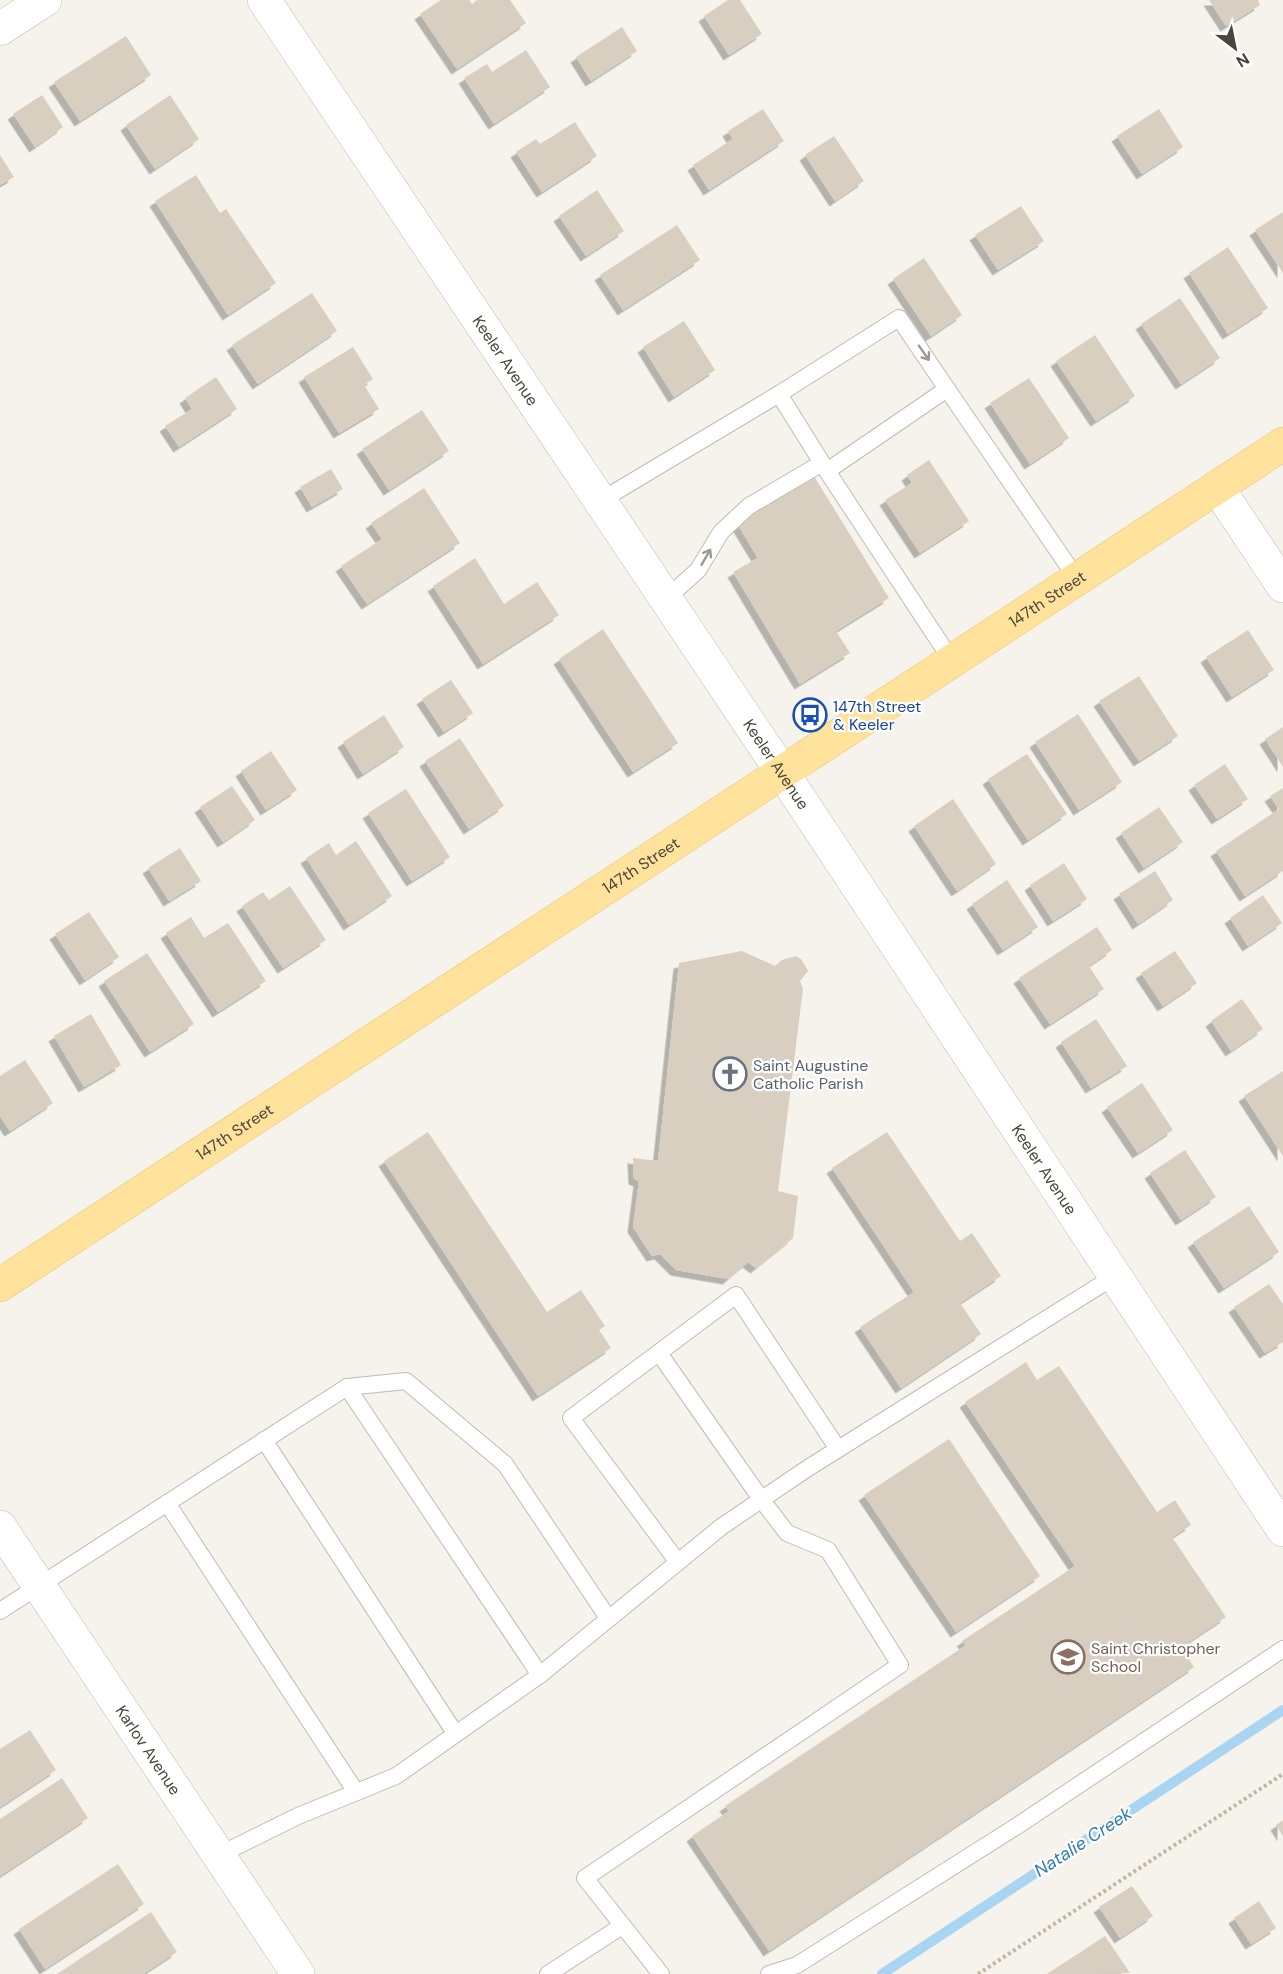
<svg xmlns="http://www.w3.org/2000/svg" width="1283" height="1974" viewBox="0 0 1283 1974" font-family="'DM Sans',sans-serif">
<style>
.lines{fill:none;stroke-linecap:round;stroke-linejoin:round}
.stream{stroke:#a9d4f2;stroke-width:10}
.building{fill:#d8cfc1;filter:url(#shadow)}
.lane-casing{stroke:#c2bbae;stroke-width:18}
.street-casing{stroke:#c2bbae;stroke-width:34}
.primary-casing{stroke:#e6c16a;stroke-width:34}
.path{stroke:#c4b79f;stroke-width:4;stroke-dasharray:3 3;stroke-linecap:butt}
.lane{stroke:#fff;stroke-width:16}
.street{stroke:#fff;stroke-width:33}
.primary{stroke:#ffe39c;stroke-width:33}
.oneway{stroke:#9c9892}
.labels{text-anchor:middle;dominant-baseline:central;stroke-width:4.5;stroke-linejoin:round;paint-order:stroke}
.street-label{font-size:16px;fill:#4b4439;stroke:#fff}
.transit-label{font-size:16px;fill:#164399;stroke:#fff;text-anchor:start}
.worship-label{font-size:16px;fill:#5b616d;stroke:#fff;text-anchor:start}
.education-label{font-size:16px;fill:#785e54;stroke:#fff;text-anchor:start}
.water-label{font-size:18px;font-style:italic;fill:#2e7ab2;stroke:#fff}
</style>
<defs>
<filter id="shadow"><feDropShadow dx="-5.5" dy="5.5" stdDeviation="0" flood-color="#0004"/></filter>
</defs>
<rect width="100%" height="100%" fill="#f6f3ec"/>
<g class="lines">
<!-- stream -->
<polyline class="stream" points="882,1974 1283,1710"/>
</g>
<!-- building -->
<g class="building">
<polygon points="441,0 469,0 472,4 477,0 510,0 526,23 457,69 420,14"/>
<polygon points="728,0 740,0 762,34 729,55 704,16"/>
<polygon points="1209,0 1258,0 1260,5 1226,26"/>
<polygon points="622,27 637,51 591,81 576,57"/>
<polygon points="126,36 151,75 80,121 54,82"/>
<polygon points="526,50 550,87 494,124 464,78 487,64 492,72"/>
<polygon points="42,95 63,127 35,147 13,114"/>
<polygon points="170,95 199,139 155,169 126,125"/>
<polygon points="763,109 784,141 709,190 693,165 733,139 728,131"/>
<polygon points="1159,109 1183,147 1142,174 1117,136"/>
<polygon points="575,122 597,156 542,192 516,152 536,139 540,144"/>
<polygon points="834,136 864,181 835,201 805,155"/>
<polygon points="0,155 14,177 0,185"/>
<polygon points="196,175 220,213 226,209 276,283 228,315 155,201"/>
<polygon points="597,190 624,231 586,256 559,216"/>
<polygon points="1021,206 1044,241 998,270 975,235"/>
<polygon points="1283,212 1283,273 1255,230"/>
<polygon points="677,225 700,260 623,310 600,275"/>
<polygon points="1228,247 1268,308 1228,334 1189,273"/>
<polygon points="924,258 962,315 931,336 893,279"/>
<polygon points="312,293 337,331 258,384 232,345"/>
<polygon points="1180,298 1220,358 1181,384 1141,324"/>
<polygon points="684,321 715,370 674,397 643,347"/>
<polygon points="1095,335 1135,396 1096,421 1056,361"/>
<polygon points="353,347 373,379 364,385 379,409 339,433 304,377"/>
<polygon points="216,377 237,409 179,447 165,426 192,409 185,398"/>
<polygon points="1029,378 1069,438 1030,464 990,403"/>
<polygon points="422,410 449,451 389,490 362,449"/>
<polygon points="929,460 969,521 920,553 885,500 912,483 907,475"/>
<polygon points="331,469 343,489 312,507 300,487"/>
<polygon points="812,473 889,598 836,631 850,653 800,684 733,572 758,558 735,520"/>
<polygon points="424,488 460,543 367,604 341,566 382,539 371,523"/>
<polygon points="475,558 504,604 537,582 559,615 483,664 433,586"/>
<polygon points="603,629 678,743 633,772 559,659"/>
<polygon points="1248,630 1274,670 1232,697 1206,657"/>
<polygon points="1139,676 1178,736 1139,761 1099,701"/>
<polygon points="451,680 473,713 444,732 422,699"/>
<polygon points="1078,714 1122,782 1079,810 1035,742"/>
<polygon points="384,715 404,747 363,774 343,742"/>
<polygon points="1283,727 1283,767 1265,739"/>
<polygon points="460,738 504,806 469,829 425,761"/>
<polygon points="271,751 297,790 266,810 241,771"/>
<polygon points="1027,754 1067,814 1028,840 988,779"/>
<polygon points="1225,764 1248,799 1217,819 1194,785"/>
<polygon points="232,786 255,820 223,842 200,807"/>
<polygon points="1283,788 1283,871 1245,896 1216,851 1279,809 1270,796"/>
<polygon points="406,789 450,857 412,881 368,813"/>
<polygon points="953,799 996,864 957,891 914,826"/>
<polygon points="1159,807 1183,842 1144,868 1121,833"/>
<polygon points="356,841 392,896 349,925 306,858 329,843 336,855"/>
<polygon points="180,848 201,881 169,901 148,868"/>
<polygon points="1064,863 1087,899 1053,921 1030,885"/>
<polygon points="1155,871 1173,900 1138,924 1119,894"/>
<polygon points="1007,880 1038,927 1003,950 972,904"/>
<polygon points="290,886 326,940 283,968 242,906 263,892 269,900"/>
<polygon points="1263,895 1282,923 1248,946 1230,918"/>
<polygon points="89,912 119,957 85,980 55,934"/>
<polygon points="191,917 204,938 228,923 266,981 218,1012 166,933"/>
<polygon points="1097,927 1112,950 1089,966 1104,989 1050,1024 1019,978"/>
<polygon points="742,951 775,966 782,960 796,956 801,959 808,971 800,981 803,989 778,1191 798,1196 793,1238 756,1268 748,1262 728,1279 676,1270 660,1254 652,1256 633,1227 639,1181 634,1179 633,1158 658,1161 679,963"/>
<polygon points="1175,951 1197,983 1163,1006 1141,973"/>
<polygon points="147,953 194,1024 150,1052 104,981"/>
<polygon points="1242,999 1263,1029 1231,1051 1211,1021"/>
<polygon points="91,1014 121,1065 84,1087 54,1036"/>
<polygon points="1096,1019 1127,1066 1091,1088 1061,1042"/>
<polygon points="25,1060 53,1103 10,1131 0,1116 0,1076"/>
<polygon points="1283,1071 1283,1156 1244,1096"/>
<polygon points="1142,1083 1173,1130 1138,1153 1107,1107"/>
<polygon points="428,1132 547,1312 581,1290 605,1326 599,1330 611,1348 538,1396 384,1161"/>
<polygon points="887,1132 960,1241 972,1233 1001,1276 960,1303 981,1334 901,1388 860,1327 914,1292 832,1168"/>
<polygon points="1185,1150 1216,1197 1181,1220 1150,1173"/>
<polygon points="1249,1206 1279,1252 1224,1288 1193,1242"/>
<polygon points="1269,1284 1283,1304 1283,1342 1265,1353 1234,1307"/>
<polygon points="1026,1362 1037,1380 1059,1366 1157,1512 1175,1500 1191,1525 1172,1537 1226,1617 1181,1647 1194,1667 769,1951 692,1836 729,1811 725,1806 966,1645 962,1641 1075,1566 965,1402"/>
<polygon points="949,1439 1040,1576 956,1632 864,1495"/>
<polygon points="30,1730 56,1770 0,1807 0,1749"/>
<polygon points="62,1778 88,1818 0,1876 0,1819"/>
<polygon points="1283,1820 1283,1836 1276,1825"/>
<polygon points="118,1864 144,1904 45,1969 19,1929"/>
<polygon points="1132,1886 1153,1916 1120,1938 1099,1907"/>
<polygon points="1259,1901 1276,1928 1251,1944 1234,1918"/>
<polygon points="151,1912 177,1952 143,1974 57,1974"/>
<polygon points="1105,1936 1130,1973 1047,1974"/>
</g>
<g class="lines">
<defs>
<g id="lane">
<polyline points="779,394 899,318 947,389"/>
<polyline points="600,501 779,394 827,471"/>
<polyline points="666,599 698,570 721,532 749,506 822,463"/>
<polyline points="952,661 827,471 947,389 1077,579"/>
<polyline points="659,1353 761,1499 787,1533 828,1550 900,1665 585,1878 661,1974"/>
<polyline points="347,1387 540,1675"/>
<polyline points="264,1440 455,1733"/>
<polyline points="167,1503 356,1792"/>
<polyline points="677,1561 571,1418 736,1295 838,1449"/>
<polyline points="0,1611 347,1387 406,1381 505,1464 608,1618"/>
<polyline points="219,1855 298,1816 396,1776 540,1675 721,1527 808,1468 1115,1276"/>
<polyline points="548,1974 622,1926"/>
<polyline points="769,1974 797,1965 1017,1826 1283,1649"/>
</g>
<g id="street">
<path id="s1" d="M264,0L782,772L1283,1530"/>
<polyline points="0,29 45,0"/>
<polyline points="1217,487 1283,586"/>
<path id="s2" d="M0,1527L298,1974"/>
</g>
<g id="primary">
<path id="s3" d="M0,1285L1283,444"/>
</g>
</defs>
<!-- lane casing -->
<use href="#lane" class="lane-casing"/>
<!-- street casing -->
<use href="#street" class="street-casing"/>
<!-- primary casing -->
<use href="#primary" class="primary-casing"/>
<!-- path -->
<polyline class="path" points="978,1974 1283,1774"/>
<!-- lane -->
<use href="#lane" class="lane"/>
<!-- street -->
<use href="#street" class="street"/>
<!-- primary -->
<use href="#primary" class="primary"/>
</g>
<!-- one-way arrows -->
<defs><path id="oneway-shaft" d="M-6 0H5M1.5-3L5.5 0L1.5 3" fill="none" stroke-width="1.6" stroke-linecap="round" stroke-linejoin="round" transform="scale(1.5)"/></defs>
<g class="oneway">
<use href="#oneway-shaft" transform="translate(924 353) rotate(55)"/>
<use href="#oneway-shaft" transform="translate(706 557) rotate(-60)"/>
</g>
<!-- icons -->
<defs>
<symbol id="bus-ring" viewBox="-11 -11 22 22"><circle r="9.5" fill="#fff" stroke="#1a4fb4" stroke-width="1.5"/><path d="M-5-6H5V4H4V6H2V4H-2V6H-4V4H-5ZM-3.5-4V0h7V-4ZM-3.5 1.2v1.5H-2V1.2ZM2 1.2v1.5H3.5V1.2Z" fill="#1a4fb4"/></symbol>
<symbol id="church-ring" viewBox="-11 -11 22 22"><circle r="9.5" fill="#fff" stroke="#6b7280" stroke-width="1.5"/><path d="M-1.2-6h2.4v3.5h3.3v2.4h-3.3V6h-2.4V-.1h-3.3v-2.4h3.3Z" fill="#6b7280"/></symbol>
<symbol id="school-ring" viewBox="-11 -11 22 22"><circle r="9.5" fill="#fff" stroke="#8d6e63" stroke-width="1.5"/><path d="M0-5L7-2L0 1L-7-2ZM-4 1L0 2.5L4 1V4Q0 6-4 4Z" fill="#8d6e63"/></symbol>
</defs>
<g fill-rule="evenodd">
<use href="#bus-ring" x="791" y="696" width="38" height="38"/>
<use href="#church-ring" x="711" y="1055" width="38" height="38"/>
<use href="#school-ring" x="1049" y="1638" width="38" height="38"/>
</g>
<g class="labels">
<!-- street labels -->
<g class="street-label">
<text stroke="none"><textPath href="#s1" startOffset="434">Keeler Avenue</textPath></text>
<text stroke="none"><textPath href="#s3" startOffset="1252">147th Street</textPath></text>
<text stroke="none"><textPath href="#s1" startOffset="920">Keeler Avenue</textPath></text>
<text stroke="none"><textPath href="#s3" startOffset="766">147th Street</textPath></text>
<text stroke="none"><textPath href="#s3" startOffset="280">147th Street</textPath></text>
<text stroke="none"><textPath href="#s1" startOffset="1406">Keeler Avenue</textPath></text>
<text stroke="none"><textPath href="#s2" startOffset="268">Karlov Avenue</textPath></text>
</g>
<!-- transit labels -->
<g class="transit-label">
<text x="833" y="706">147th Street<tspan x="833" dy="18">&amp; Keeler</tspan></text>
</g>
<!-- worship labels -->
<g class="worship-label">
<text x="753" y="1065">Saint Augustine<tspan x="753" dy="18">Catholic Parish</tspan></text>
</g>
<!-- education labels -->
<g class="education-label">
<text x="1091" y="1648">Saint Christopher<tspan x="1091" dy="18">School</tspan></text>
</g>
<!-- water labels -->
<g class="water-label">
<text transform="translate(1083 1842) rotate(-33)">Natalie Creek</text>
</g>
</g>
<!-- north arrow -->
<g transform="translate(1235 48) rotate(148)" stroke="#ffffff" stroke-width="4.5" paint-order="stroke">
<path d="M0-4.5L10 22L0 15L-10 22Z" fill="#4b4439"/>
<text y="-9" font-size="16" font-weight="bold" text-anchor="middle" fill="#4b4439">N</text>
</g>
</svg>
